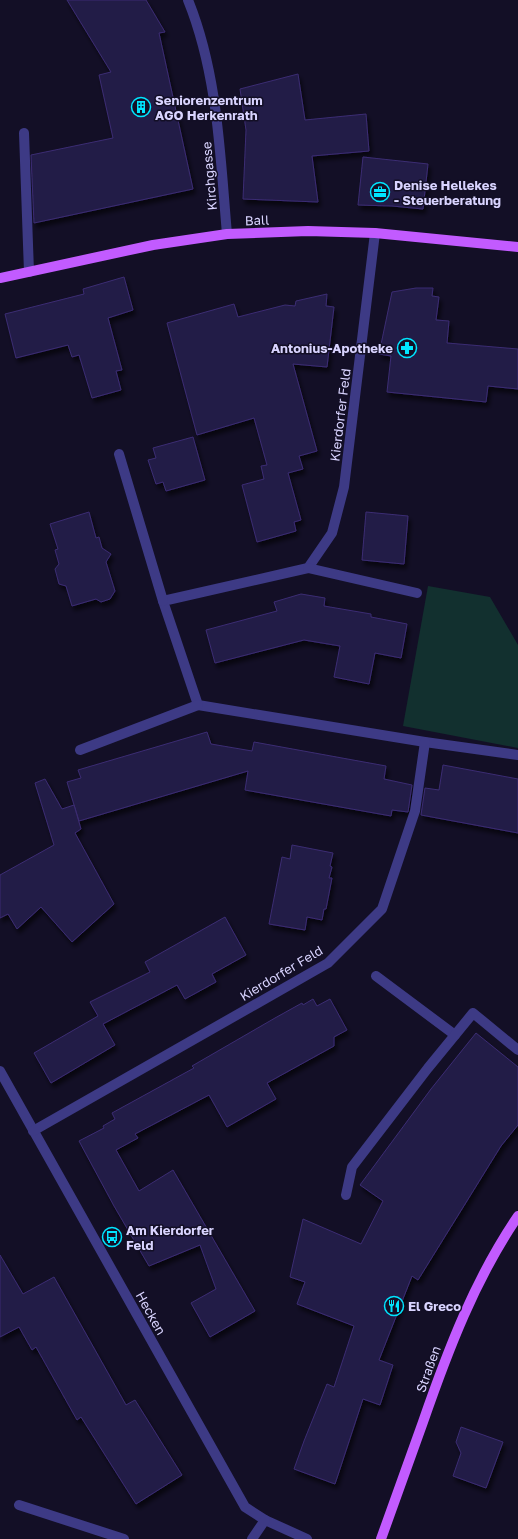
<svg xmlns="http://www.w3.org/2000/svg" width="518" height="1539" viewBox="0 0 518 1539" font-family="'Golos Text',sans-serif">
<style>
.green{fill:#12302f}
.building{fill:#241b47;stroke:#3b2d73;filter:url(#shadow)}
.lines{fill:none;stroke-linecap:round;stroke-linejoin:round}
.minor{stroke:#3d3a85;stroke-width:10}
.major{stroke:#c25bff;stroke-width:10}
.labels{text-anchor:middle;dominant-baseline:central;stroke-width:3;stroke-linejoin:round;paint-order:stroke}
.poi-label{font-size:13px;font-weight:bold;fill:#d9d4ff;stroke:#130f26;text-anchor:start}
.street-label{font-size:13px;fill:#d9d4ff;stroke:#130f26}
</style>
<defs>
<filter id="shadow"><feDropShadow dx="2.5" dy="4.5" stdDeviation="2" flood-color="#0009"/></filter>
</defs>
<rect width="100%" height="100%" fill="#130f26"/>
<!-- green -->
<polygon class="green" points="428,586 490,597 518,645 518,748 403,726"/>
<!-- building -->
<g class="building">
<polygon points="67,0 146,0 165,32 159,33 193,189 34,223 31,155 113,138 99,75 111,72"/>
<polygon points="298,74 305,120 366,114 369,151 312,156 318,202 243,199 246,130 240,89"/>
<polygon points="363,157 428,164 423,209 392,206 358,205"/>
<polygon points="124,277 133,310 108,318 122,370 116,371 121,390 92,398 79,355 72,357 68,345 16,358 5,314 84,294 83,289"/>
<polygon points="416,288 433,288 432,296 439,297 436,320 449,321 447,343 518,349 518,389 488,386 486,402 387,392 391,356 379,354 392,292"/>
<polygon points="327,294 326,306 334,307 327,367 293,364 317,451 299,456 303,469 288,473 301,520 294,522 296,531 257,542 242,485 264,479 261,466 267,465 254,418 197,435 167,323 234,304 238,317 285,305 295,306 296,301"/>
<polygon points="193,437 205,480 166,491 163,482 156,484 148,460 156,458 153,448"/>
<polygon points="89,512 96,538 99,537 102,548 111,554 106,562 115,591 110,599 101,602 96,599 72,606 66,586 59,584 55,569 59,564 55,550 58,549 50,524"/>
<polygon points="366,512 408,516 404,564 362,560"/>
<polygon points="301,594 325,598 324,606 371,614 371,617 407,624 401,658 375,653 369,684 334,677 340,646 304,640 215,663 206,630 277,611 274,602"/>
<polygon points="207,732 211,744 252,751 254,742 386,766 384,779 412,785 408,812 392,810 391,816 245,790 248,771 79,821 67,782 81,778 78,770"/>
<polygon points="443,765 518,779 518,833 421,815 425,788 439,790"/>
<polygon points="45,779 62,809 74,805 81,829 75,833 114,904 72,942 41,907 17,929 8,914 0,918 0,875 54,845 35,783"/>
<polygon points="292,845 333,853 330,866 332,867 329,878 332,878 326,909 324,909 322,920 307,917 305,930 269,924 282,857 290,859"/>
<polygon points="225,917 246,955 212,974 216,982 185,999 177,985 103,1024 115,1045 51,1083 34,1053 98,1016 90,1002 150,972 145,962"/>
<polygon points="313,999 317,1006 330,999 347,1030 334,1037 334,1046 267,1083 276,1099 227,1127 209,1095 135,1134 138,1138 116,1150 139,1191 173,1170 255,1311 210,1337 191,1303 216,1289 200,1245 149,1266 114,1206 79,1141 104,1128 103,1126 115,1119 112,1113 194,1068 192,1066 275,1018 302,1003 303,1005"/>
<polygon points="476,1033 518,1067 518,1125 501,1146 418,1280 412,1276 379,1360 393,1365 380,1405 363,1399 335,1484 294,1469 304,1441 327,1384 334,1387 354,1326 297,1304 305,1282 290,1277 303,1219 361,1244 383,1201 360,1185 431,1089"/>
<polygon points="0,1255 23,1294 54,1277 126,1405 135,1400 182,1475 136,1504 81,1417 77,1420 36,1347 32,1350 19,1327 0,1337"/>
<polygon points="461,1427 503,1442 486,1488 453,1476 461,1453 456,1442"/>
</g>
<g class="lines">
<!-- minor -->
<g class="minor">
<path d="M188,0C218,74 220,155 227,234"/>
<polyline points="24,133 29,272"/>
<polyline points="375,233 344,487 332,533 308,568 163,601 198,705 425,742 518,755"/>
<polyline points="119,454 163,601"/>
<polyline points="308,568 417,593"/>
<polyline points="80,750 198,705"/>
<polyline points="376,976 455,1035"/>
<polyline points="0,1071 245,1507 265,1520 307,1539"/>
<polyline points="33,1131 328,963 382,909 415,811 425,742"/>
<polyline points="346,1195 352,1167 428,1068 473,1013 518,1050"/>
<polyline points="19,1505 124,1539"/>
<polyline points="252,1539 265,1520"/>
</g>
<!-- major -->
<g class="major">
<polyline points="0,278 153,245 227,234 308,231 375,233 518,247"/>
<path d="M381,1539C395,1500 409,1461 423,1422C448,1350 475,1279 518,1216"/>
</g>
</g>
<!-- icons -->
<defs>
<symbol id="building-ring" viewBox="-11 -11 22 22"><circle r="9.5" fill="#130f26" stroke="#00e5ff" stroke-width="1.5"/><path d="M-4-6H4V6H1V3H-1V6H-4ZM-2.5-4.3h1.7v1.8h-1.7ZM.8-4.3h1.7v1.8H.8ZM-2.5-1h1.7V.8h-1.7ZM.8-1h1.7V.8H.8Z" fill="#00e5ff"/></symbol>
<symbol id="office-ring" viewBox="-11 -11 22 22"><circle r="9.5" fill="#130f26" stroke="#00e5ff" stroke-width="1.5"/><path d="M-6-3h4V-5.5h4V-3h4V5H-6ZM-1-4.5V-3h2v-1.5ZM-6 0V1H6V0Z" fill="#00e5ff"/></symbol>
<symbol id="pharmacy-ring" viewBox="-11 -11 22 22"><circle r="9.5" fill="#130f26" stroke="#00e5ff" stroke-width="1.5"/><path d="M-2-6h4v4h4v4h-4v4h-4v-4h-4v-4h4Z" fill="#00e5ff"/></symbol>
<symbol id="bus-ring" viewBox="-11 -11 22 22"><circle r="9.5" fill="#130f26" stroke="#00e5ff" stroke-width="1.5"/><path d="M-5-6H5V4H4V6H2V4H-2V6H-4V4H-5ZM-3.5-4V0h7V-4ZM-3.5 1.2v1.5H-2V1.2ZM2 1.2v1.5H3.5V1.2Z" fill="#00e5ff"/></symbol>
<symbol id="restaurant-ring" viewBox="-11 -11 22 22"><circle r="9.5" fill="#130f26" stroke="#00e5ff" stroke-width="1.5"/><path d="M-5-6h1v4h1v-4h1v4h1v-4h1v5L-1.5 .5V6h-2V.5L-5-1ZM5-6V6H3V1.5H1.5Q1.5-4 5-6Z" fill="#00e5ff"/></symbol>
</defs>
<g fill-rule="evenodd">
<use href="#building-ring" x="130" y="96" width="22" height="22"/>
<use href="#office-ring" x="369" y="181" width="22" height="22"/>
<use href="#pharmacy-ring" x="396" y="337" width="22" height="22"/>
<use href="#bus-ring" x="101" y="1226" width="22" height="22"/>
<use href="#restaurant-ring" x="383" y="1295" width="22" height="22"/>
</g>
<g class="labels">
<!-- poi labels -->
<g class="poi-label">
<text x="155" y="100">Seniorenzentrum<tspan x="155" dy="15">AGO Herkenrath</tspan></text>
<text x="394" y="185">Denise Hellekes<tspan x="394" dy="15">- Steuerberatung</tspan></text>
<text x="393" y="348" text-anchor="end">Antonius-Apotheke</text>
<text x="126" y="1230">Am Kierdorfer<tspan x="126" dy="15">Feld</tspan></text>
<text x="408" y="1306">El Greco</text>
</g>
<!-- street labels -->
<g class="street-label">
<text transform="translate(209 176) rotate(-95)">Kirchgasse</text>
<text transform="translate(257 220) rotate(-2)">Ball</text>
<text transform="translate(340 415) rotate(-83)">Kierdorfer Feld</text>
<text transform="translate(281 973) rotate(-31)">Kierdorfer Feld</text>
<text transform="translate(151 1313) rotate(61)">Hecken</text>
<text transform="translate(428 1369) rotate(-70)">Straßen</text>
</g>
</g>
</svg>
